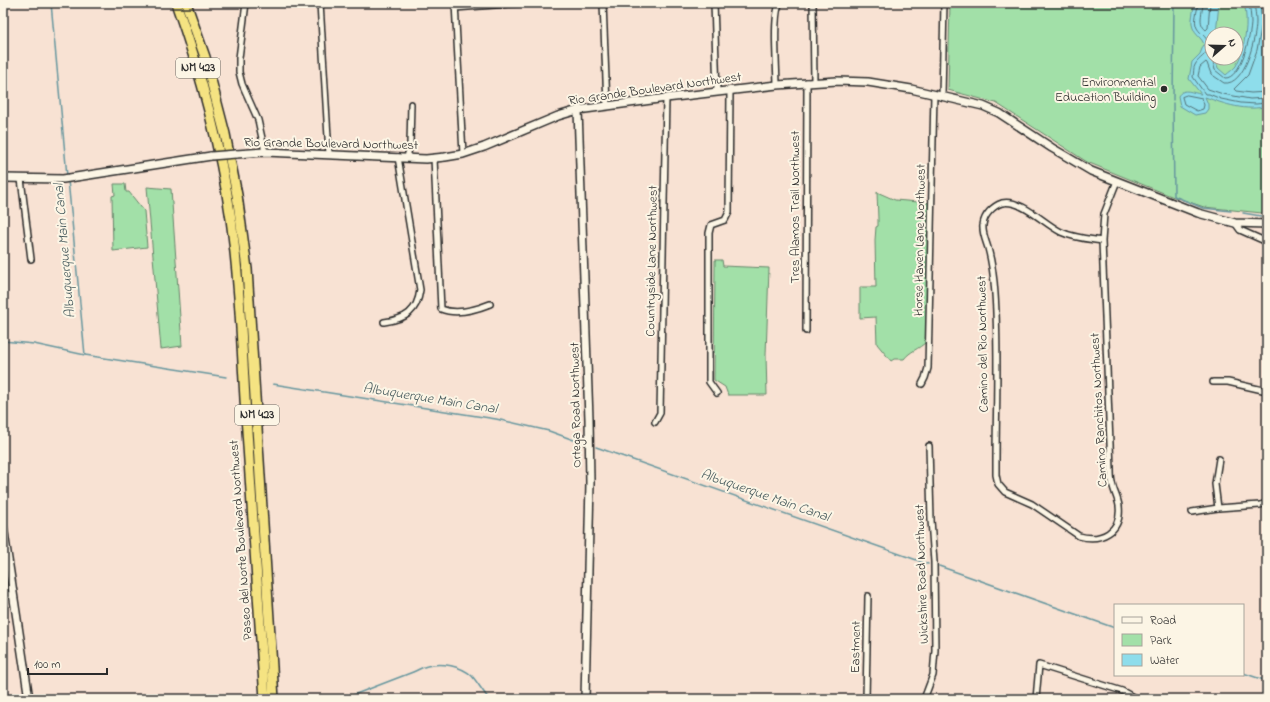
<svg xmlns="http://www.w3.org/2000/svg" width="1270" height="702" viewBox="0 0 1270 702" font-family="'Indie Flower',sans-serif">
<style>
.green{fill:#a2e0a8;stroke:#66866a;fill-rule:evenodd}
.water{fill:#8eddeb;stroke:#66969e}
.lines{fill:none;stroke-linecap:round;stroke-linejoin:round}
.shore{stroke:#537278;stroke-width:1}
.stream{stroke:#66969e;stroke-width:1.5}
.street-casing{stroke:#2b2b2b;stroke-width:8}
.secondary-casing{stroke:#2b2b2b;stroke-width:10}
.highway-casing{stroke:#2b2b2b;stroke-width:12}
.street{stroke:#fcf5e5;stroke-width:5}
.secondary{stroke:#fcf5e5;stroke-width:7}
.highway{stroke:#f5e382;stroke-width:9}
.secondary-bridge-casing{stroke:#2b2b2b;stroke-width:10;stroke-linecap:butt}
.secondary-bridge{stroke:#fcf5e5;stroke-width:7}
.poi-dot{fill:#2b2b2b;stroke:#fcf5e5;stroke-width:1.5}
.labels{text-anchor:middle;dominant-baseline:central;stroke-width:4;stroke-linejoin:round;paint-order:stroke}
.shield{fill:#fcf5e5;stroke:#6a6863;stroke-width:1}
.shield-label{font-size:12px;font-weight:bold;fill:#2b2b2b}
.poi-label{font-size:13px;fill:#2b2b2b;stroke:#fcf5e5;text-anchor:end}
.street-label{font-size:13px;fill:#2b2b2b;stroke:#fcf5e5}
.water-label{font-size:14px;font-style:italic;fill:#44585b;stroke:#fcf5e5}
</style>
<rect width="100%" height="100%" fill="#f8e2d3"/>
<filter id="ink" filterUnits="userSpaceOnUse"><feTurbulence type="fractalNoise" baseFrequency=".025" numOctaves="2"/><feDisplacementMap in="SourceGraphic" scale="8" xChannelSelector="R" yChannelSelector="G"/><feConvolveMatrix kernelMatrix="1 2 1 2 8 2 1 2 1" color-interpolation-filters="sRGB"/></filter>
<g filter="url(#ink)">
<!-- green -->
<g class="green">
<path d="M950,3H1267V219L1262,213L1204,207L1171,196L1087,162L996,103L948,90ZM1212,34H1236V58H1212Z"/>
<polygon points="114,184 125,184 126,192 129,192 144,211 147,247 113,251 112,196 115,195"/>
<polygon points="147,187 171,189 182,346 161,349"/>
<path d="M877,192L895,200L930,203L929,226L926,240L930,241L926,342C919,349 910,351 904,359H894L891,361L877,344L876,317L860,318V287H876L875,240L876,227L878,226V219Z"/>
<polygon points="715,260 722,260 723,266 769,268 766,355 767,395 728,395 725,387 714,380"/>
</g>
<!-- water -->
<path class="water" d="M1194,3H1219L1216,34H1212V58H1215L1218,68L1226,75C1229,72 1234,69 1236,66C1245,50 1249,21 1244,3H1267V51L1265,55L1267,106C1247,112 1224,104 1205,97L1208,104V109L1205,113L1195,115L1180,106L1178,96C1184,87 1192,93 1201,94L1189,79L1192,62L1200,54L1204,44C1202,38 1195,35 1193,28C1190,20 1194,12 1194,3Z"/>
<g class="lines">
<!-- shore -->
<g class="shore">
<path d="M1198,3C1198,11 1193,20 1197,28C1201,35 1209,37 1208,47C1206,57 1199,57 1195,65C1193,68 1194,73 1193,77L1205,94H1209L1221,99L1241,103L1256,104L1267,103"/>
<path d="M1203,3C1203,12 1197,23 1206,30L1208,28L1210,3"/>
<path d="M1254,3C1255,9 1256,16 1256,22C1256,38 1245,86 1224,83L1211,74L1207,63L1206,62L1200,67L1198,76L1208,89L1223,94L1250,99L1267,98"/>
<polyline points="1260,3 1262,23 1257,50 1248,75 1234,89 1236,91 1251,93 1267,92"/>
<path d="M1212,57L1215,70L1225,78C1241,79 1251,35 1251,22C1251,16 1250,9 1249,3"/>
<polygon points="1187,95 1202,98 1204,105 1203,109 1197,111 1184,104 1182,97"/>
</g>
<!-- stream -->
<g class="stream">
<polyline points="51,3 67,176"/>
<polyline points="1173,100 1174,3"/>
<polyline points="1173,103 1174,196 1203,208 1231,211"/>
<polyline points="68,180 85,355"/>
<polyline points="1243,213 1261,216"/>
<polyline points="3,341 34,344 85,355 226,377"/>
<polyline points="273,384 496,419 549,431 582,443"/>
<polyline points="596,447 928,564"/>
<polyline points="939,566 1115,628"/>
<polyline points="1243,673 1267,681"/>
<path d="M343,699L413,672C418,670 422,667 427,666C441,662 462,666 472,676C478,683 483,692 489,699"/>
</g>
<defs>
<g id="street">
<polyline points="246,3 239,58 239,72 242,84 258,120 265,152"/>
<polyline points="320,3 329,154"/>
<polyline points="455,3 463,154"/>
<polyline points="603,3 607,105"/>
<polyline points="714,3 717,92"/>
<polyline points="813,3 814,82"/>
<polyline points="455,8 522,3"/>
<path d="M777,85C777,69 772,14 780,3"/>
<polyline points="942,96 944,3"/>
<polyline points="407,158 410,144 411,104"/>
<path d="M434,158L441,309C456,315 475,310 490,304"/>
<polyline points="21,179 31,259"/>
<polyline points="1235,223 1240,230 1267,242"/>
<path d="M1102,241C1088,239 1074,238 1061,232C1044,224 1022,199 1002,203C993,206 984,215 983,225C982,233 986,241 988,248C992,263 994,278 995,294C999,350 996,407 996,464V475L998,484L1005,492L1032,504L1079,536C1101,542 1122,532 1119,506C1118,498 1113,490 1112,482C1111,478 1111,473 1111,469L1102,241L1104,214L1117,181"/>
<path d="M384,322C406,319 417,312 420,290L398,157"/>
<polyline points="806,331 807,82"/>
<polyline points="1213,382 1228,382 1267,391"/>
<polyline points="922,384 925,378 928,368 934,94"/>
<polyline points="717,393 709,382 709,233 711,225 725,220 729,212 730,90"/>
<polyline points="655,422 660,413 666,98"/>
<polyline points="1218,508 1215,484 1219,459"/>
<polyline points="1192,512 1218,508 1260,505 1267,503"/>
<polyline points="3,593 13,596"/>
<polyline points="866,699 868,596"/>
<polyline points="924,699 933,675 935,650 934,562 931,520 929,446"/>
<polyline points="1036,699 1039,665 1122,691 1133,697 1133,699"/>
</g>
<g id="secondary">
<polyline points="578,110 589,419 590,483 585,699"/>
<polyline points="236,154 265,152 426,159 445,157 463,154 484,147 558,116 578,110 666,98 777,85 837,81 868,82 911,89 983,106 999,113 1052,148 1091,171 1198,213 1235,223 1267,224"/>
<polyline points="3,178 63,179 211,156"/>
<polyline points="3,526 29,699"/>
</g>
<g id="highway">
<path d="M176,3C201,73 220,145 231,219C240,284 242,351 246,416C253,511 259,605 265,699"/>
<polyline points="186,3 205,57 225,134 237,195 247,269 274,699"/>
</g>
</defs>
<!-- street casing -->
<use href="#street" class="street-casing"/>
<!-- secondary casing -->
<use href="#secondary" class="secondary-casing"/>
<!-- highway casing -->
<use href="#highway" class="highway-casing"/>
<!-- street -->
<use href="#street" class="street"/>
<!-- secondary -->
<use href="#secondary" class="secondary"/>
<!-- highway -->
<use href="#highway" class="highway"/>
<defs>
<polyline id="secondary-bridge" points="211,156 236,154"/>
</defs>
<!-- secondary-bridge casing -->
<use href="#secondary-bridge" class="secondary-bridge-casing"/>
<!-- secondary-bridge -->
<use href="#secondary-bridge" class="secondary-bridge"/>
</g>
</g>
<!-- markers -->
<circle class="poi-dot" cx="1164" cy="89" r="4"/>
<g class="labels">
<!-- shield labels -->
<g class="shield">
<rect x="176" y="58" width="44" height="20" rx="3"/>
<rect x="235" y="405" width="44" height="20" rx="3"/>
</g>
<g class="shield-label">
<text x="198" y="68">NM 423</text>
<text x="257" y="415">NM 423</text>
</g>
<!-- poi labels -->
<g class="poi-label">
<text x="1156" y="82">Environmental<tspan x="1156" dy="15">Education Building</tspan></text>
</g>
<!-- street labels -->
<g class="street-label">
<text transform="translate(655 89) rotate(-8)">Rio Grande Boulevard Northwest</text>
<text transform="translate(331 144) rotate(1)">Rio Grande Boulevard Northwest</text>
<text transform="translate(795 207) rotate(-90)">Tres Alamos Trail Northwest</text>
<text transform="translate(920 240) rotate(-89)">Horse Haven Lane Northwest</text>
<text transform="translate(652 261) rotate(-89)">Countryside Lane Northwest</text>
<text transform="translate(983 344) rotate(-91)">Camino del Rio Northwest</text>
<text transform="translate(576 405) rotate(-91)">Ortega Road Northwest</text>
<text transform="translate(1099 410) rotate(-93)">Camino Ranchitos Northwest</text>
<text transform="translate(241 540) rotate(-94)">Paseo del Norte Boulevard Northwest</text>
<text transform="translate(922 574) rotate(-92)">Wickshire Road Northwest</text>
<text transform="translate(856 647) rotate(-89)">Eastment</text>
</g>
<!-- water labels -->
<g class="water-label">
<text transform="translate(65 251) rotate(-95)">Albuquerque Main Canal</text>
<text transform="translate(430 399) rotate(9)">Albuquerque Main Canal</text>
<text transform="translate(765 496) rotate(19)">Albuquerque Main Canal</text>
</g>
</g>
<!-- margin -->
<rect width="1270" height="702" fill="none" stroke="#fcf5e5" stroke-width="16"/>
<rect x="8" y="8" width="1254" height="686" fill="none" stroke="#2b2b2b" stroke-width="1.5" filter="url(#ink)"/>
<!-- legend -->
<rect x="1114" y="604" width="130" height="72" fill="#fcf5e5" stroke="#a8a49b"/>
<rect x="1122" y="617" width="20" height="6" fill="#fcf5e5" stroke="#a8a49b"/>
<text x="1150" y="624" font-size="12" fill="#2b2b2b">Road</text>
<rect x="1122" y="634" width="20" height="12" fill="#a2e0a8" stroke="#a8a49b"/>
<text x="1150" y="644" font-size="12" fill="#2b2b2b">Park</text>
<rect x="1122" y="654" width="20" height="12" fill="#8eddeb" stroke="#a8a49b"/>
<text x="1150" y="664" font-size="12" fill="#2b2b2b">Water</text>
<!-- north arrow -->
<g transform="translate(1224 46) rotate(70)"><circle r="19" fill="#fcf5e5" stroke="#a8a49b"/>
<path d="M0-3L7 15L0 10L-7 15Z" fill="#2b2b2b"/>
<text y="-6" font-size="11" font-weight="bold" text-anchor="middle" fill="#2b2b2b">N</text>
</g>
<!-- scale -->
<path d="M28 668v6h79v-6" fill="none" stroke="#2b2b2b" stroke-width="2"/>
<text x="34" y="668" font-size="12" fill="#2b2b2b" stroke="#fcf5e5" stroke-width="3" paint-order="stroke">100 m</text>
</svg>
